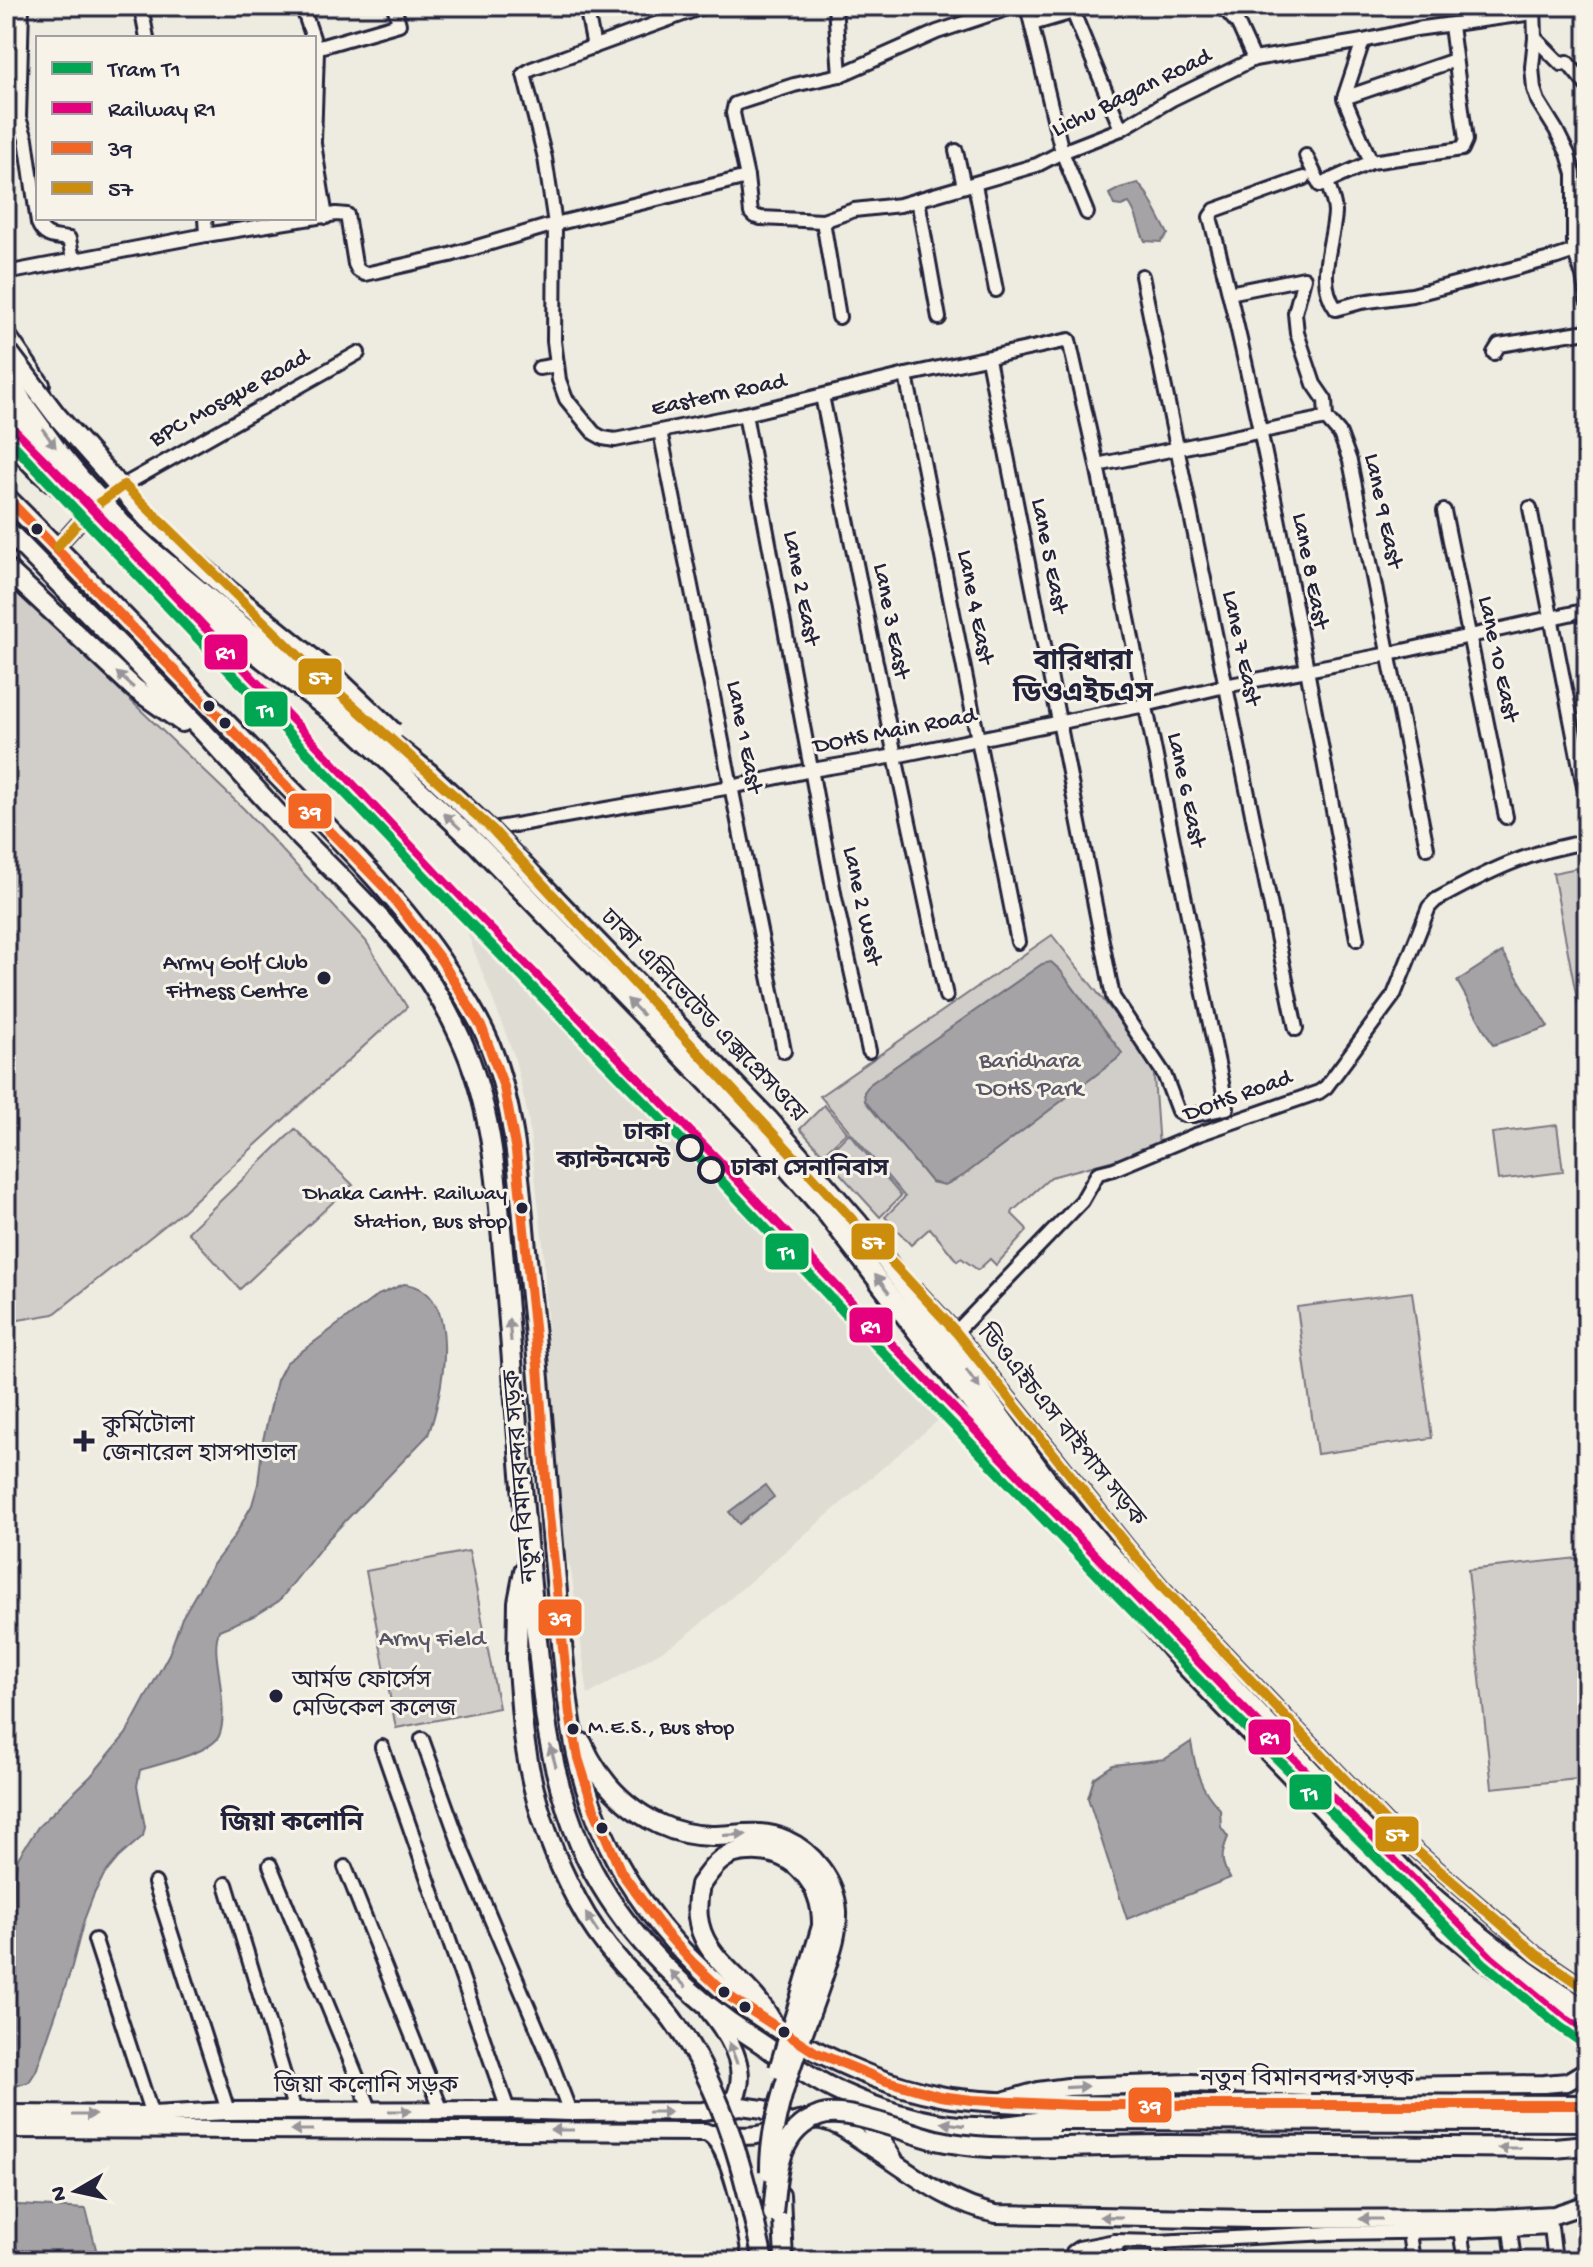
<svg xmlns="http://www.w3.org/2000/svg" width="1593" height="2267" viewBox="0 0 1593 2267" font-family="'Gochi Hand','Noto Sans Bengali',sans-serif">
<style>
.built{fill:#dfdcd4}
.green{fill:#d1cdc9;stroke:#7a7882;stroke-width:2}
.water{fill:#a6a3a6;stroke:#716f7b;stroke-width:2}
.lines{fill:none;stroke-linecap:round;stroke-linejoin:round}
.minor-casing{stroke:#22223b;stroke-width:18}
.major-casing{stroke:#22223b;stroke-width:22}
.highway-casing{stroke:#22223b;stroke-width:24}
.minor{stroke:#f7f3e8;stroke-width:12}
.major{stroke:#f7f3e8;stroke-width:16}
.highway{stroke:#f7f3e8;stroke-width:18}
.highway-bridge-casing{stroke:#22223b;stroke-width:24;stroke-linecap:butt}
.highway-bridge{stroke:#f7f3e8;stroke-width:18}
.bus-1-casing{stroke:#f7f3e8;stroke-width:16}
.bus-2-casing{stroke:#f7f3e8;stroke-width:16}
.bus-1{stroke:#f26522;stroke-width:10}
.bus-2{stroke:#cc8c0c;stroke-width:10}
.rail-1-casing{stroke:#f7f3e8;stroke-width:18}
.rail-1{stroke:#e5007d;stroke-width:12}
.tram-1-casing{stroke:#f7f3e8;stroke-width:16}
.tram-1{stroke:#00a651;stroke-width:10}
.oneway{fill:#97959a}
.bus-dot{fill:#22223b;stroke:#f7f3e8;stroke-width:3}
.stop-dot{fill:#f7f3e8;stroke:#22223b;stroke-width:4}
.labels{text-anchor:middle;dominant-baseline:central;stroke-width:6;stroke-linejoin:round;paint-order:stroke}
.bus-label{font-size:22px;fill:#22223b;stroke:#f7f3e8;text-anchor:end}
.street-label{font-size:24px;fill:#22223b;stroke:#f7f3e8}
.poi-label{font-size:24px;fill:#22223b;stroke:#f7f3e8;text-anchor:start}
.park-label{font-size:24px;fill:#575566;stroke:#f7f3e8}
.stop-label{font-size:24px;font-weight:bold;fill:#22223b;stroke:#f7f3e8;text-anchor:end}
.neighbourhood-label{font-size:26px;font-weight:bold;fill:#22223b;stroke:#f7f3e8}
.quarter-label{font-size:28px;font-weight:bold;fill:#22223b;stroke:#f7f3e8}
.line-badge{stroke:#f7f3e8;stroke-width:3}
.badge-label{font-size:22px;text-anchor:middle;font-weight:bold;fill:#fff}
</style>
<rect width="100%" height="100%" fill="#eeebe1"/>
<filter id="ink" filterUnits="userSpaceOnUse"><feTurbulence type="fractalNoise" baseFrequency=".0125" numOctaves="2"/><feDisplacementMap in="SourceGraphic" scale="16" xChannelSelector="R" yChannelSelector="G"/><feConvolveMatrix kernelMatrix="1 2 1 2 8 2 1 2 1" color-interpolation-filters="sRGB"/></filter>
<g filter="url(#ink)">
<!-- built -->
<polygon class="built" points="467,932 942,1417 685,1637 588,1695 571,1570 548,1506 552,1407 543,1244 528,1116 514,1055"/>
<!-- green -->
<g class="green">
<polygon points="6,581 244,809 366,941 407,1007 183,1211 54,1314 6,1322"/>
<polygon points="1587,866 1587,1003 1578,1005 1553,873"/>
<polygon points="1052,935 1153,1063 1159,1148 1051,1177 1013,1211 1012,1214 1026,1228 1027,1231 996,1265 990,1259 978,1270 961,1258 957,1261 930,1228 911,1245 885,1217 905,1197 820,1096"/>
<polygon points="824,1105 847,1132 823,1154 800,1129"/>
<polygon points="1557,1125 1563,1172 1498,1180 1492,1133"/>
<polygon points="295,1129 353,1185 348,1188 240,1289 188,1232"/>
<polygon points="849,1133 901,1196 880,1217 825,1157"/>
<polygon points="1412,1292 1432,1438 1317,1454 1297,1307"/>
<polygon points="469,1551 499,1708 396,1728 366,1571"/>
<polygon points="1587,1557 1587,1778 1492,1788 1468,1570"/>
</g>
<!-- water -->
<g class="water">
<path d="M1138,183L1147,194L1168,234L1161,242L1145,241C1139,229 1137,213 1129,203L1121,206L1114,205L1109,194L1120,188Z"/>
<polygon points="1502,952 1548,1027 1493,1045 1457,981"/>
<polygon points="1051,962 1060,970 1122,1053 1117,1059 963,1176 945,1185 931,1182 865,1101 864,1092 870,1084 1042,964"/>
<path d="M404,1284C465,1289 442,1398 428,1435L327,1540L279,1601L256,1615L219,1630C214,1644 217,1660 219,1674C221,1690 226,1721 219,1736C211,1753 158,1764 140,1770L137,1786L145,1827L143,1836L118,1858L104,1875L94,1894L84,1920L71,1970L36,2071L29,2082L6,2089V1951L16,1928L14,1882L18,1858L38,1827L91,1776L126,1734L169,1654L182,1618L212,1566L234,1537L252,1505L258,1484L263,1440L277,1380L286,1363L378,1295Z"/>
<polygon points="765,1485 774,1497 739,1524 729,1512"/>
<path d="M1191,1742C1196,1771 1199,1788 1220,1809L1221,1827L1228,1837C1221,1854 1220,1862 1230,1878L1127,1919L1088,1798L1094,1778L1113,1765L1165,1759Z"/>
<polygon points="19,2205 86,2209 97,2253 86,2261 6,2261 6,2206"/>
</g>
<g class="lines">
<defs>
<g id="minor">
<path d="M22,6L19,118L26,139L38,223C44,238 54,237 69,239L73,259"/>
<polyline points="141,6 147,38"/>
<polyline points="302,6 313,38"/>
<polyline points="586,6 594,47"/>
<polyline points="705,6 532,69 524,74 545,158 555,224 554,341 559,380 566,399 594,433 603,438 615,440 745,414 906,375 1069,340 1097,465 1227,1108 1194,1115 1184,1115 1178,1111 1164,1074 1113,997 988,359"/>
<polyline points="835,6 840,75"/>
<polyline points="1015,6 937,32 840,75 794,85 735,104 733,113 747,177 751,213 754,216 761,218 823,221 854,210 900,205 1037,165 1062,152 1121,129 1172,99 1254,59 1363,41 1416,29 1533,13"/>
<polyline points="1027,6 1062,152 1087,213"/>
<polyline points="1222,6 1238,24 1254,59"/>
<polyline points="1534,6 1535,38 1532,67 1534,89 1538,101 1556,130 1568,154 1574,174 1574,250 1583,276 1587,300"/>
<polyline points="1032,24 1073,12 1121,129"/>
<polyline points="1535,38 1561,64 1567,62 1587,86"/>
<polyline points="1363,41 1344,98 1371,162"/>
<polyline points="314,42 317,51 314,141"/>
<polyline points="316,48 399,24 394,6"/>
<polyline points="1344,98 1455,60"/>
<polyline points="314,144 326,217"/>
<polyline points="956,151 964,186"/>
<polyline points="1306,156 1320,185 1371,162 1462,149 1466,140 1451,26"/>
<path d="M1304,178L1215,210L1210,217C1272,454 1311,698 1357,939"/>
<path d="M1327,182C1330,192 1335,202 1335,213C1333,245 1315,280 1336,309L1361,302L1412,295L1554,258L1587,247"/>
<polyline points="975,185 996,290"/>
<polyline points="918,200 939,318"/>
<polyline points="205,218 206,235"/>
<polyline points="823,221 839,317"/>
<polyline points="6,273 206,235 336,214 347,215 355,264 358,270 365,274 450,255 555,224 747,177"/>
<polyline points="1142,276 1296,1029"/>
<polyline points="1229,293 1304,278 1295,313 1297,333 1314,384 1325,400 1326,418"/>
<polyline points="6,330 43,384"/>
<polyline points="1494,353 1499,345 1587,331"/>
<polyline points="539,368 557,365"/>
<polyline points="906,375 1018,942"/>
<polyline points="822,396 895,756 946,996"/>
<polyline points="745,414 835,898 869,1051"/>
<polyline points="1326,418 1340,434 1350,461 1427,848"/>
<polyline points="660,431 784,1051"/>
<polyline points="1097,465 1326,418"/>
<polyline points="118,480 124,485 358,353"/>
<polyline points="1530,508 1584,787"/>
<polyline points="1444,511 1506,817"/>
<polyline points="57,547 91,509 123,485"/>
<polyline points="492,829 731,787 812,770 895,756 1145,705 1225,686 1389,654 1587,610"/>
<polyline points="916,1289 956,1332 1128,1547 1165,1590 1395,1832 1537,1955 1587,1989"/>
<path d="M956,1332L1082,1201L1098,1173L1114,1169L1193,1136L1319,1092L1326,1087L1394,995L1429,907L1436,900C1487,872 1528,851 1587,842"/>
<polyline points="422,1739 463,1853 546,2049 570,2112"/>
<polyline points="382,1747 508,2110"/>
<polyline points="270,1865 371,2111"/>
<polyline points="345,1867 442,2111"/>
<polyline points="155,1883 228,2111"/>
<polyline points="226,1884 295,2111"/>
<polyline points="95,1940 152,2115"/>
<polyline points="1409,2233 1413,2261"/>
<polyline points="1511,2234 1510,2229 1551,2227 1555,2261"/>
<polyline points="1462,2238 1461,2231 1510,2229 1514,2261"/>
<polyline points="1115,2241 1118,2261"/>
<polyline points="1158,2242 1161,2261"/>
<polyline points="1071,2261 1073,2252 1079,2248 1115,2241 1158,2242 1330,2233 1460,2231 1465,2261"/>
</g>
<g id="major">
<path d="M709,2011C731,2038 756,2080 726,2109"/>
<polyline points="1006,2100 1038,2091 1068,2087 1190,2083 1311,2087 1544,2084 1567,2082 1587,2070"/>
<polyline points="6,2114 152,2115 228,2111 508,2110 570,2112 703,2111 741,2106 763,2109 788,2122"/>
<polyline points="1004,2128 1026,2133 1078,2135 1578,2132"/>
<path d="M6,2129L705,2132C731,2139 747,2234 752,2261"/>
<path d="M712,2134C728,2135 745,2138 762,2134C782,2129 798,2116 821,2120C838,2123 851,2134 865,2143C906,2169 947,2204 996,2214L1252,2219L1498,2218L1554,2215L1587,2204"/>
<polyline points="781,2195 784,2261"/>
</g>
<g id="highway">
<path d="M6,433C24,457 41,476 67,492"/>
<path d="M6,497C93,583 176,671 261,759C327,827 396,892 448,971C463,994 478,1017 489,1042C514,1105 519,1172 525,1239C530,1289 536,1340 540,1391C546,1466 552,1540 559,1614C564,1661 567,1709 577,1755C602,1868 675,1963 772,2025C825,2059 882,2086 945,2097C976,2102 1008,2102 1039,2104C1129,2108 1220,2104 1310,2104"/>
<path d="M6,529C74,599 144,669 211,740C235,766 258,792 282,818C351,891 417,942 460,1037C493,1107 497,1186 504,1262C515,1388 522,1514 537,1640C541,1674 543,1710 550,1744C558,1786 573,1836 594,1873C631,1940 689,1997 753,2038C782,2057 811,2079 842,2093C888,2114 945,2130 995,2127C1016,2125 1037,2121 1058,2120"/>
<polyline points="6,568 134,688 182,722"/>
<polyline points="517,1659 518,1602 524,1571"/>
<path d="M582,1743C598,1779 623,1807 659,1824"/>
<path d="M700,1885C684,1955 742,1969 771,2020"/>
<polyline points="861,2114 876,2133 893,2160"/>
</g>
</defs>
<!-- minor casing -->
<use href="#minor" class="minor-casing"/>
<!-- major casing -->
<use href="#major" class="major-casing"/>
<!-- highway casing -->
<use href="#highway" class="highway-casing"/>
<!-- minor -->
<use href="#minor" class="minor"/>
<!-- major -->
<use href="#major" class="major"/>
<!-- highway -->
<use href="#highway" class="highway"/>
<defs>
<g id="highway-bridge">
<polyline points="9,353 56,415 148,519 228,590 333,675 393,732"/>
<path d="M6,373L23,403L60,454L80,478L123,525L147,547L246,629L429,773L489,830L768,1119L859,1224L1050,1484L1099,1542L1405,1872C1461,1923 1521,1970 1587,2010"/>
<path d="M6,404L67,492L101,527L144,567L355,730L476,843L756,1132L825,1211L1053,1509L1185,1665L1393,1881C1450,1936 1516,1989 1587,2026"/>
<path d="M517,1659C520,1688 521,1716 525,1744C533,1798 551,1852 577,1900C589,1923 605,1945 622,1964C640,1984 660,2001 675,2023C725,2093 746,2178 763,2261"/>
<path d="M659,1824C676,1832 693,1836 712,1836C735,1836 763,1829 785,1840C812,1852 835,1880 837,1911C838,1935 828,1959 821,1982C802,2038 769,2112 770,2171"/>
<path d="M700,1885C706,1877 712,1867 720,1861C728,1854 739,1851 749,1851C794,1848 823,1884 822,1926L779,2069"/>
<polyline points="1310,2104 1587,2105"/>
<polyline points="1058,2120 1587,2121"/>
<path d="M773,2213C777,2176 777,2131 819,2116C845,2106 907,2133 936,2140C954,2144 972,2146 990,2147C1048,2149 1107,2145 1166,2145C1295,2145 1425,2147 1554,2148L1587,2145"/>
</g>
</defs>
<!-- highway-bridge casing -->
<use href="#highway-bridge" class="highway-bridge-casing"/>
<!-- highway-bridge -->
<use href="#highway-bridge" class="highway-bridge"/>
<defs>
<polyline id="bus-1" points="6,497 385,888 441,960 482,1028 504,1087 516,1151 538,1366 548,1506 570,1714 578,1758 594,1809 621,1872 665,1932 693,1963 727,1995 815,2052 883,2080 940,2096 972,2100 1074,2105 1587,2105"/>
<polyline id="bus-2" points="57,547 91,509 124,485 314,671 492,829 956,1332 1128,1547 1165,1590 1395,1832 1537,1955 1587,1989"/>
</defs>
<!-- bus-1 casing -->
<use href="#bus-1" class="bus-1-casing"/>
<!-- bus-2 casing -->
<use href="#bus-2" class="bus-2-casing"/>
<!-- bus-1 -->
<use href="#bus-1" class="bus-1"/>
<!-- bus-2 -->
<use href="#bus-2" class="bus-2"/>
<defs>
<polyline id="rail-1" points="6,424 91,509 459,899 718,1162 853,1306 1233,1700 1491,1960 1565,2021 1587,2035"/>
</defs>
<!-- rail-1 casing -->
<use href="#rail-1" class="rail-1-casing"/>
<!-- rail-1 -->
<use href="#rail-1" class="rail-1"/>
<defs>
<polyline id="tram-1" points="6,437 455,908 711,1170 845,1313 1225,1707 1483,1963 1560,2027 1587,2046"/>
</defs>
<!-- tram-1 casing -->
<use href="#tram-1" class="tram-1-casing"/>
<!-- tram-1 -->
<use href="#tram-1" class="tram-1"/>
</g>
<!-- one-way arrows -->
<defs><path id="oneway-solid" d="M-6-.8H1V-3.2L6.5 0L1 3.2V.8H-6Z" transform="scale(2)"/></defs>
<g class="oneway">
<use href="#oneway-solid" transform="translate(49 438) rotate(54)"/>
<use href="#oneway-solid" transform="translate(125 680) rotate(-138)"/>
<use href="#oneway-solid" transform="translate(452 821) rotate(-137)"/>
<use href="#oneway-solid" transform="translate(635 1007) rotate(-134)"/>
<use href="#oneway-solid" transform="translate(882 1284) rotate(-128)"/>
<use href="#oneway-solid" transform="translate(510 1330) rotate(-95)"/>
<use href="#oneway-solid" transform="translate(973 1379) rotate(54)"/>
<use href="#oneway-solid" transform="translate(553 1756) rotate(-105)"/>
<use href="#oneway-solid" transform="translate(735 1835) rotate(-2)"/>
<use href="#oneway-solid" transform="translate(592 1923) rotate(-123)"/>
<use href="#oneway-solid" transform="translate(678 1979) rotate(-135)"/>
<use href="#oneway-solid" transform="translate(733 2053) rotate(-111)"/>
<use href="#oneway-solid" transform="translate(1077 2087) rotate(-3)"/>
<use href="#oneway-solid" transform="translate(400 2111)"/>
<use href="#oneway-solid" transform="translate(660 2112)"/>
<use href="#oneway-solid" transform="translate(84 2115)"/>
<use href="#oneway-solid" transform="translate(953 2124) rotate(-172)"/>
<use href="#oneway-solid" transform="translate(302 2130) rotate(-180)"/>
<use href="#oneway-solid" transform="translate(562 2130) rotate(-180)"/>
<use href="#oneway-solid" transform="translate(1509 2148) rotate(-180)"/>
<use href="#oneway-solid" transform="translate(1111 2217) rotate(-179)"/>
<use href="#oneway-solid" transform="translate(1371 2219) rotate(180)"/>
</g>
</g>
<!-- markers -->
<g class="bus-dot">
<circle cx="37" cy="529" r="7"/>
<circle cx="209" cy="706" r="7"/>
<circle cx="225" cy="723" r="7"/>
<circle cx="324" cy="978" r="8"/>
<circle cx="522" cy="1208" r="7"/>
<path d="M80 1429h8v8h8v8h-8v8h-8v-8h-8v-8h8z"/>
<circle cx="276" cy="1696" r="8"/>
<circle cx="573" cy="1729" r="7"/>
<circle cx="602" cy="1828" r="7"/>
<circle cx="724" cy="1992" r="7"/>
<circle cx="745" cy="2007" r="7"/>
<circle cx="784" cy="2032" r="7"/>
</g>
<g class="stop-dot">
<circle cx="690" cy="1148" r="12"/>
<circle cx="711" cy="1170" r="12"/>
</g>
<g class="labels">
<!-- bus labels -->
<g class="bus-label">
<text x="507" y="1195">Dhaka Cantt. Railway<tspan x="507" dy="28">Station, Bus stop</tspan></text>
<text x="588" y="1729" text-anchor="start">M.E.S., Bus stop</text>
</g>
<!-- street labels -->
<g class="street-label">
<text transform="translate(1132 94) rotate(-26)">Lichu Bagan Road</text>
<text transform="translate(719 396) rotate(-12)">Eastern Road</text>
<text transform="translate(230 399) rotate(-29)">BPC Mosque Road</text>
<text transform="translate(1382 511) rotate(78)">Lane 9 East</text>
<text transform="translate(1048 556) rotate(79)">Lane 5 East</text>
<text transform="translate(1309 571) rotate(79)">Lane 8 East</text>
<text transform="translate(800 588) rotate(79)">Lane 2 East</text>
<text transform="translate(974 607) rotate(79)">Lane 4 East</text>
<text transform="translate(890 621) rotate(79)">Lane 3 East</text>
<text transform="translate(1240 648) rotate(78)">Lane 7 East</text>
<text transform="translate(1497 659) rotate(78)">Lane 10 East</text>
<text transform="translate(895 732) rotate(-11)">DOHS Main Road</text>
<text transform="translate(743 737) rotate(79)">Lane 1 East</text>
<text transform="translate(1185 790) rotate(78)">Lane 6 East</text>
<text transform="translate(861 906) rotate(78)">Lane 2 West</text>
<text transform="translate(702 1017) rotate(46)">ঢাকা এলিভেটেড এক্সপ্রেসওয়ে</text>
<text transform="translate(1238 1097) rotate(-20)">DOHS Road</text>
<text transform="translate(1060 1427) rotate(51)">ডিওএইচএস বাইপাস সড়ক</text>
<text transform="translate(523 1476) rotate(-95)">নতুন বিমানবন্দর সড়ক</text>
<text x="1307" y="2080">নতুন বিমানবন্দর সড়ক</text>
<text x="366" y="2087">জিয়া কলোনি সড়ক</text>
</g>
<!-- poi labels -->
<g class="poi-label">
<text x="308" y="964" text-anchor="end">Army Golf Club<tspan x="308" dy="28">Fitness Centre</tspan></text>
<text x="102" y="1427">কুর্মিটোলা<tspan x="102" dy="28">জেনারেল হাসপাতাল</tspan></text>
<text x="292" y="1682">আর্মড ফোর্সেস<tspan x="292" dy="28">মেডিকেল কলেজ</tspan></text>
</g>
<!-- park labels -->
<g class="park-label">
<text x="1030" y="1062">Baridhara<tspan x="1030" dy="28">DOHS Park</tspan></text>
<text x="432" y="1640">Army Field</text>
</g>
<!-- stop labels -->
<g class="stop-label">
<text x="670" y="1134">ঢাকা<tspan x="670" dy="28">ক্যান্টনমেন্ট</tspan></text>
<text x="731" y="1170" text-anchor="start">ঢাকা সেনানিবাস</text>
</g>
<!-- neighbourhood labels -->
<g class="neighbourhood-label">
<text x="292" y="1825">জিয়া কলোনি</text>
</g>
<!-- quarter labels -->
<g class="quarter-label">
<text x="1083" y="663">বারিধারা<tspan x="1083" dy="32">ডিওএইচএস</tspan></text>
</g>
</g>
<g class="line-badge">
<rect x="203" y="633" width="46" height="38" rx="8" fill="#e5007d"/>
<rect x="297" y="657" width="46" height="39" rx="8" fill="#cc8c0c"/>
<rect x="243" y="690" width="46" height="38" rx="8" fill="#00a651"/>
<rect x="287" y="792" width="46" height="38" rx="8" fill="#f26522"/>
<rect x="850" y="1222" width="46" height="39" rx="8" fill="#cc8c0c"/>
<rect x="764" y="1232" width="46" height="39" rx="8" fill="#00a651"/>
<rect x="848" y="1306" width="46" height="38" rx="8" fill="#e5007d"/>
<rect x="537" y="1598" width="46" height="39" rx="8" fill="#f26522"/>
<rect x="1247" y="1718" width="45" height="38" rx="8" fill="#e5007d"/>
<rect x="1288" y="1773" width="45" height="38" rx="8" fill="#00a651"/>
<rect x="1374" y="1815" width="46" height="38" rx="8" fill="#cc8c0c"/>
<rect x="1127" y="2086" width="46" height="38" rx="8" fill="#f26522"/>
</g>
<g class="badge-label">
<text x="226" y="659">R1</text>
<text x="320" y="684">57</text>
<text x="266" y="717">T1</text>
<text x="310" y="819">39</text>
<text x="873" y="1249">57</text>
<text x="787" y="1259">T1</text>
<text x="871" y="1333">R1</text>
<text x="560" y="1625">39</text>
<text x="1270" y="1744">R1</text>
<text x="1310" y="1800">T1</text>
<text x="1397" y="1841">57</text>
<text x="1150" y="2113">39</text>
</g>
<!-- margin -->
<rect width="1593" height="2267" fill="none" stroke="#f7f3e8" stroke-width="32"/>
<rect x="16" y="16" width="1561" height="2235" fill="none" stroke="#22223b" stroke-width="3" filter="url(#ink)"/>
<!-- legend -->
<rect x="36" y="36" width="280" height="184" fill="#f7f3e8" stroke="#a29fa3" stroke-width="2"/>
<rect x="52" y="62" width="40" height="12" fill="#00a651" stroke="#a29fa3" stroke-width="2"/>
<text x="108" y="76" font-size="24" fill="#22223b">Tram T1</text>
<rect x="52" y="102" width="40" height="12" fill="#e5007d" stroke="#a29fa3" stroke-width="2"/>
<text x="108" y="116" font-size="24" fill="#22223b">Railway R1</text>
<rect x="52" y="142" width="40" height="12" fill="#f26522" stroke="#a29fa3" stroke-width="2"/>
<text x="108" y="156" font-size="24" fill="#22223b">39</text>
<rect x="52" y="182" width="40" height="12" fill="#cc8c0c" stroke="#a29fa3" stroke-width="2"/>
<text x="108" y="196" font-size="24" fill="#22223b">57</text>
<!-- north arrow -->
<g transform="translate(76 2191) rotate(261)" stroke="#f7f3e8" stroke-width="6" paint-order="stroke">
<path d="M0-6L14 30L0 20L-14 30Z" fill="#22223b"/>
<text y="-12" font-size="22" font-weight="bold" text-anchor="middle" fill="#22223b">N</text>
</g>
</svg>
